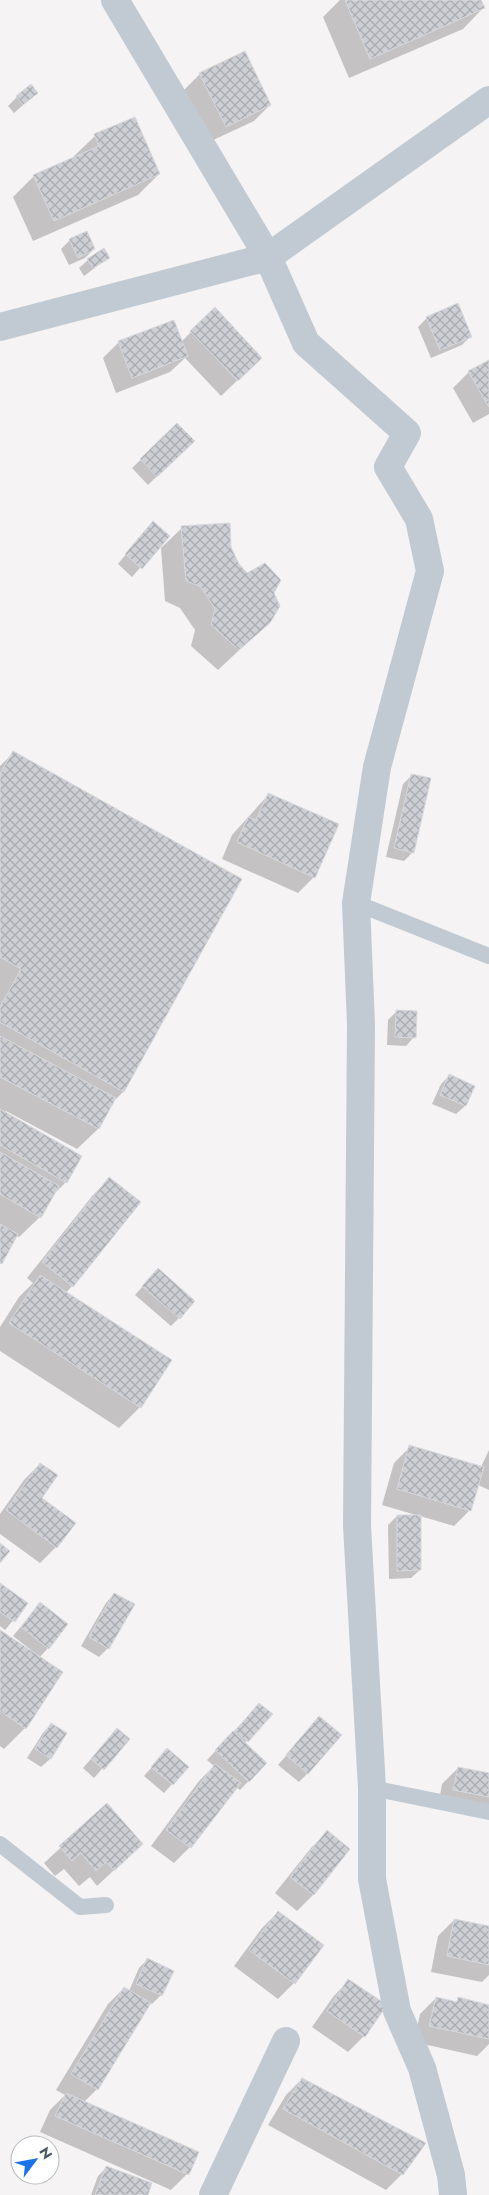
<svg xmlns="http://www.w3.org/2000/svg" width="489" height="2195" viewBox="0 0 489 2195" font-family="Jost,sans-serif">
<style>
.shadow{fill:#0003}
.building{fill:url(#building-cross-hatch);stroke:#d7d9de}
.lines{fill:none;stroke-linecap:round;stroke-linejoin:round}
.lane{stroke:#c1cad2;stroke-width:16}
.street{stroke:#c1cad2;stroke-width:28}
</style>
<defs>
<pattern id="building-cross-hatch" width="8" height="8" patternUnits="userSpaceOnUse" patternTransform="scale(1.25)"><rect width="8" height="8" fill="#cdcfd5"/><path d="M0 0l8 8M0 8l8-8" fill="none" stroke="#a8abb0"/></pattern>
</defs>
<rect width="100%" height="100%" fill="#f5f3f3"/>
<!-- shadow -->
<g class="shadow">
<polygon points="340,0 480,0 483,8 463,29 349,78 323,17"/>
<polygon points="200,74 270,105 254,121 209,142 184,90"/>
<polygon points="37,93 14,113 8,106 17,97"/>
<polygon points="95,136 159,174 138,195 33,241 13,197 34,176 75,158 74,156"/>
<polygon points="70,240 94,249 85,258 69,265 61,249"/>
<polygon points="108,258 84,276 79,268 88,260"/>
<polygon points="427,318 471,336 462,345 431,358 418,327"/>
<polygon points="191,332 245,373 221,396 185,358 170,372 116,393 103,358 119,342 181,342"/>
<polygon points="489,361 489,414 473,423 453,388 469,372"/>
<polygon points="177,425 193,441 148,485 132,468"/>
<polygon points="182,528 238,565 273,593 269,622 218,670 191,646 195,630 180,608 165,601 161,548"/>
<polygon points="144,532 168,536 132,577 118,564"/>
<polygon points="13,753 241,880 123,1092 112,1103 98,1129 77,1149 6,1111 5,1113 80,1156 66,1182 51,1197 40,1217 19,1237 16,1236 0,1264 0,766"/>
<polygon points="412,775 413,852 404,861 386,857 403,784"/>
<polygon points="269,794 314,877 298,893 222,859 232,835"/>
<polygon points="397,1011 414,1037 406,1046 387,1045 388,1020"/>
<polygon points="450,1075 473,1086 465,1106 456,1114 432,1104 441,1084"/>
<polygon points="109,1179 72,1286 66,1293 140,1407 119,1428 0,1351 0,1327 19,1297 33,1283 27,1278 93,1195"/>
<polygon points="150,1278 179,1318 171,1326 135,1295"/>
<polygon points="410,1447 481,1467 489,1450 489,1490 478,1485 470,1510 454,1526 420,1516 420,1570 411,1578 389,1579 388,1525 397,1516 416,1515 382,1505 394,1463"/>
<polygon points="40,1464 40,1498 56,1547 40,1563 0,1534 0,1514 24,1480"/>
<polygon points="0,1585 27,1604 5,1630 0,1626"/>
<polygon points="114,1594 133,1604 108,1648 99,1657 81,1646 106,1603"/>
<polygon points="40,1604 48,1648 39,1658 25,1728 4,1749 0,1746 0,1632 30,1651 31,1650 13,1636"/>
<polygon points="251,1713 271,1714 245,1743 266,1763 240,1790 236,1787 190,1847 174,1863 151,1846 199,1781 214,1766 207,1760"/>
<polygon points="319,1718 308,1773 299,1782 278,1765"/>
<polygon points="51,1724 65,1733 50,1759 41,1767 27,1758 43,1733"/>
<polygon points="109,1738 128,1739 94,1778 83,1768"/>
<polygon points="159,1759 187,1767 164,1793 144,1776"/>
<polygon points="458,1768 489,1774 489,1816 438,1806 442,1784"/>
<polygon points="107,1805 142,1844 97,1886 90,1877 79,1886 64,1869 55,1876 44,1863"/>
<polygon points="327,1832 348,1850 313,1895 297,1911 275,1893 311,1848"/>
<polygon points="278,1912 294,1983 278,1999 234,1966 262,1928"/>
<polygon points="454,1920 489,1928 489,1975 482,1982 431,1972 438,1936"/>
<polygon points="147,1960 161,1995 152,2004 149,2003 97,2089 84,2102 187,2174 171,2190 40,2132 50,2110 65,2095 56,2090 108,2004 124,1988 129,1991 139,1968"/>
<polygon points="348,1981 364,2036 348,2052 312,2027 333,1997"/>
<polygon points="436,1998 455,2002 459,1999 489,2006 489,2044 477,2056 414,2042 420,2014"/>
<polygon points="302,2079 402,2174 386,2190 268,2125 286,2095"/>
<polygon points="106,2168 147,2195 91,2195 98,2176"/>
</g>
<!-- building -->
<g class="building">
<polygon points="345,0 481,0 485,8 370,59"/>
<polygon points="245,51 271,105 226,127 199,73"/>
<polygon points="31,84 38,93 23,105 16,96"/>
<polygon points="135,117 160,174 54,221 33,175 99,146 94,134"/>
<polygon points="87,231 95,249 78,258 69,239"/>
<polygon points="104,248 110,258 93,268 87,259"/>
<polygon points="458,303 472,337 440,350 426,317"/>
<polygon points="215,307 262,358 238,381 190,331"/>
<polygon points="174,320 188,356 132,378 118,341"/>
<polygon points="489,360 489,407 468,371"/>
<polygon points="177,423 195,441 157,477 140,459"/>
<polygon points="153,521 170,536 142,569 125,554"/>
<polygon points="230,523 231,547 239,564 247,573 265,563 281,580 274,593 280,606 270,623 239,650 211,625 215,609 201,587 186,581 181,526"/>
<polygon points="13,751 242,879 124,1092 0,1022 0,1007 21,969 0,957 0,774"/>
<polygon points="411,774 431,778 414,853 394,848"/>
<polygon points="268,793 339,824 315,878 237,842 248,817 256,820"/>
<polygon points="396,1010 417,1011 416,1038 395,1037"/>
<polygon points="0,1036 116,1098 99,1129 0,1077"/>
<polygon points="449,1074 475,1086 466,1106 440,1095"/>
<polygon points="0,1109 82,1156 67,1183 0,1145"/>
<polygon points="0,1152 59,1186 41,1218 0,1194"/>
<polygon points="109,1177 141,1202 73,1287 42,1262"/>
<polygon points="0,1224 18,1234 2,1264 0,1263"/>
<polygon points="158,1268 195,1301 180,1319 142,1286"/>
<polygon points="40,1275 172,1360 141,1408 9,1323"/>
<polygon points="409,1445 484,1467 471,1511 397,1489"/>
<polygon points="40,1463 58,1475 42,1498 76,1523 57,1548 6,1510"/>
<polygon points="397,1515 421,1515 421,1570 397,1571"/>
<polygon points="0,1543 10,1551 0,1563"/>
<polygon points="0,1583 28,1603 15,1622 0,1612"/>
<polygon points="114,1593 135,1604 109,1649 89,1637"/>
<polygon points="40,1602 68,1624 49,1649 21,1627"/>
<polygon points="0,1630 63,1672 26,1729 0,1711"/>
<polygon points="259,1703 273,1714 248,1742 235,1731"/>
<polygon points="319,1716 342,1735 308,1774 286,1755"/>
<polygon points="51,1723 67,1733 51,1759 35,1749"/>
<polygon points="117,1728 130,1739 104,1770 91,1759"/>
<polygon points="233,1731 267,1763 249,1782 215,1750"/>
<polygon points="167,1748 189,1767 173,1785 151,1767"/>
<polygon points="215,1764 241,1783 191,1848 166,1830"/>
<polygon points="458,1767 489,1773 489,1797 453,1790"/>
<polygon points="107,1803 143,1844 114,1871 106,1862 96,1871 81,1853 72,1861 59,1846"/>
<polygon points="327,1830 350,1849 314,1895 290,1877"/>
<polygon points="278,1911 324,1945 295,1984 249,1950"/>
<polygon points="454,1919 489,1926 489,1965 447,1956"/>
<polygon points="147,1958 174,1971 162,1996 136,1984"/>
<polygon points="348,1979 387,2005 365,2037 327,2011"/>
<polygon points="124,1987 151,2003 98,2090 71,2074"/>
<polygon points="436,1997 457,2002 458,1997 489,2005 489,2039 429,2026"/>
<polygon points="302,2078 426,2143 403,2175 283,2109"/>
<polygon points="66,2093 199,2152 189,2175 55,2116"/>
<polygon points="106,2166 152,2183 148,2195 95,2195"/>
</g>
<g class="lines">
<!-- lane -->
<g class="lane">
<polyline points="356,903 489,956"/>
<polyline points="372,1788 489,1812"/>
<polyline points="0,1844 80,1907 106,1905"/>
</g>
<!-- street -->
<g class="street">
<polyline points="115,0 268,257 306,343 407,433 388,467 419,519 430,571 377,767 356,903 361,1025 357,1526 372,1788 372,1879 397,2011 422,2068 451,2175 453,2195"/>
<polyline points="0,327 268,257 489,100"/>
<polyline points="213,2195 286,2041"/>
</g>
</g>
<!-- north arrow -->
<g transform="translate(35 2160) rotate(58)"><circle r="24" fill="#ffffff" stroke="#b7bbc0"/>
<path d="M0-4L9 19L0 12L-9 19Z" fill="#1a73e8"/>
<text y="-8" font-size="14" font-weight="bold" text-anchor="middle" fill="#4a5661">N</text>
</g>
</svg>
